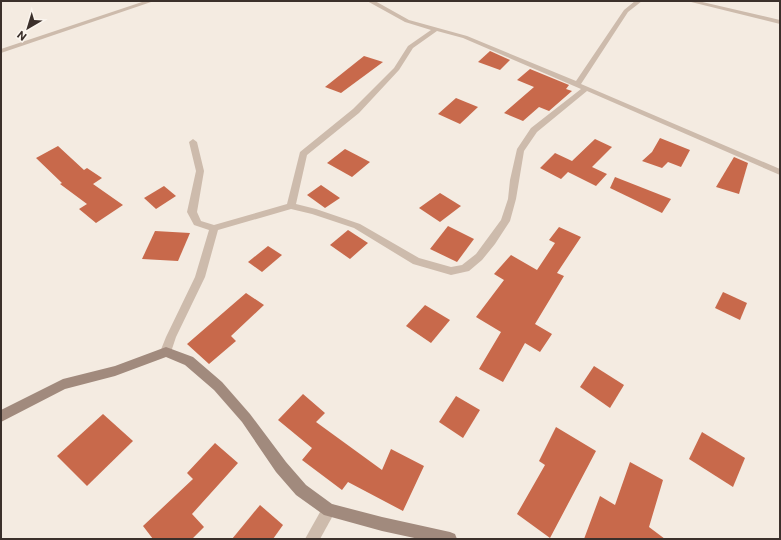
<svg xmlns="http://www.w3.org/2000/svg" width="781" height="540" viewBox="0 0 781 540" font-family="Commissioner,sans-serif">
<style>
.building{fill:#c8694b}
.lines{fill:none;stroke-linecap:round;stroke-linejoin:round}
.minor{fill:#cdbbac;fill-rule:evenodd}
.secondary{fill:#a18a7d;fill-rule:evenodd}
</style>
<rect width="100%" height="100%" fill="#f4ebe1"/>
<!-- building -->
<g class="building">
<polygon points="490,51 510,60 500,70 478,62"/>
<polygon points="364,56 383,62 341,93 325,87"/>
<polygon points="530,69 569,85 566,89 572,91 549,111 539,107 523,121 504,113 534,87 517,80"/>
<polygon points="456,98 478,107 460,124 438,114"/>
<polygon points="660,138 690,150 681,167 668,162 662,168 642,161 652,152"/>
<polygon points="595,139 612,147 592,167 607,174 596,186 568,172 561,179 540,168 555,153 572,161"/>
<polygon points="58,146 84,170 87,168 102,178 93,184 123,205 96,223 79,209 87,204 60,184 62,183 36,158"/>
<polygon points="345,149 370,162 352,177 327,163"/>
<polygon points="734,157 748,163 739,194 716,187"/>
<polygon points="615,177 671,199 662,213 610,188"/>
<polygon points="321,185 340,198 325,208 307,195"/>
<polygon points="164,186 176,196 156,209 144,198"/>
<polygon points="440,193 461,206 440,222 419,208"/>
<polygon points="448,226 474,239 457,262 430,249"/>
<polygon points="559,227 581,237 557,273 564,276 535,324 552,334 540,352 525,343 503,382 479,369 501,332 476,317 504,280 494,274 511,255 537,270 555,243 549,240"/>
<polygon points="348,230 368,243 350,259 330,245"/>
<polygon points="155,231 190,233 178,261 142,259"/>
<polygon points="268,246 282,255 262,272 248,262"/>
<polygon points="723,292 747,303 740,320 715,308"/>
<polygon points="246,293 264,305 231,336 236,341 209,364 187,344"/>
<polygon points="425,305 450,320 431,343 406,326"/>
<polygon points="594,366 624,385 610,408 580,387"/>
<polygon points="303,394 325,413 316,422 382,470 391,449 424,466 403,511 348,482 342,490 302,460 312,448 278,420"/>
<polygon points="456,396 480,410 463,438 439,422"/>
<polygon points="103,414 133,441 87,486 57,456"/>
<polygon points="556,427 596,451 550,538 517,514 545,465 539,461"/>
<polygon points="702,432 745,458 733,487 689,459"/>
<polygon points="215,443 238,463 192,514 204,527 192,539 153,539 143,526 193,479 187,473"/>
<polygon points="630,462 663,480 649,527 665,539 584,539 600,496 615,505"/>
<polygon points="260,505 283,525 273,539 232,539"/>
</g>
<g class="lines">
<!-- minor -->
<g class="minor">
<polygon points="145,1 154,1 1,53 1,49"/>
<path d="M367,1H375L409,20L467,36L576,81L624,10L635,1H642L628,12L581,84L780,169V175L587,91L537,132L524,151L516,199L510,221L495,244L482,260L469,271L451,275L413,264L354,228L312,214L291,209L218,230L205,277L176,337L170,355L166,357L162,355L160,352L166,337L195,277L209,230L194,225L187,212L196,171L189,142L193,139L197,142L204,171L197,212L201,221L214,225L287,204L300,152L353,109L394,68L408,46L431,30L405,22ZM437,31L463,38L581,89L531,128L517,149L510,180L508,199L501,220L476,254L462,265L451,267L419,258L360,224L316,209L296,204L307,155L359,113L399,70L413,48Z"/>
<polygon points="687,1 698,1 780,20 780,24"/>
<polygon points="329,503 334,505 336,510 320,539 305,539 324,505"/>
</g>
<!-- secondary -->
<polygon class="secondary" points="166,347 193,357 222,382 250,414 286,462 306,485 332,504 382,517 450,532 455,534 457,539 419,539 382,531 324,515 296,495 276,472 242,422 214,390 185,365 166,357 115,376 65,389 1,422 1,410 63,379 115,366"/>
</g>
<!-- border -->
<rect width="781" height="540" fill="none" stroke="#3b302b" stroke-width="4"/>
<!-- north arrow -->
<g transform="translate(28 28) rotate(218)" stroke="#fbf5ee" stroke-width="3" paint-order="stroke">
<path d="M0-3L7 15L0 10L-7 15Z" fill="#3b302b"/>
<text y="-6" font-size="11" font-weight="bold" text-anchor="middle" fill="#3b302b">N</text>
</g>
</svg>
